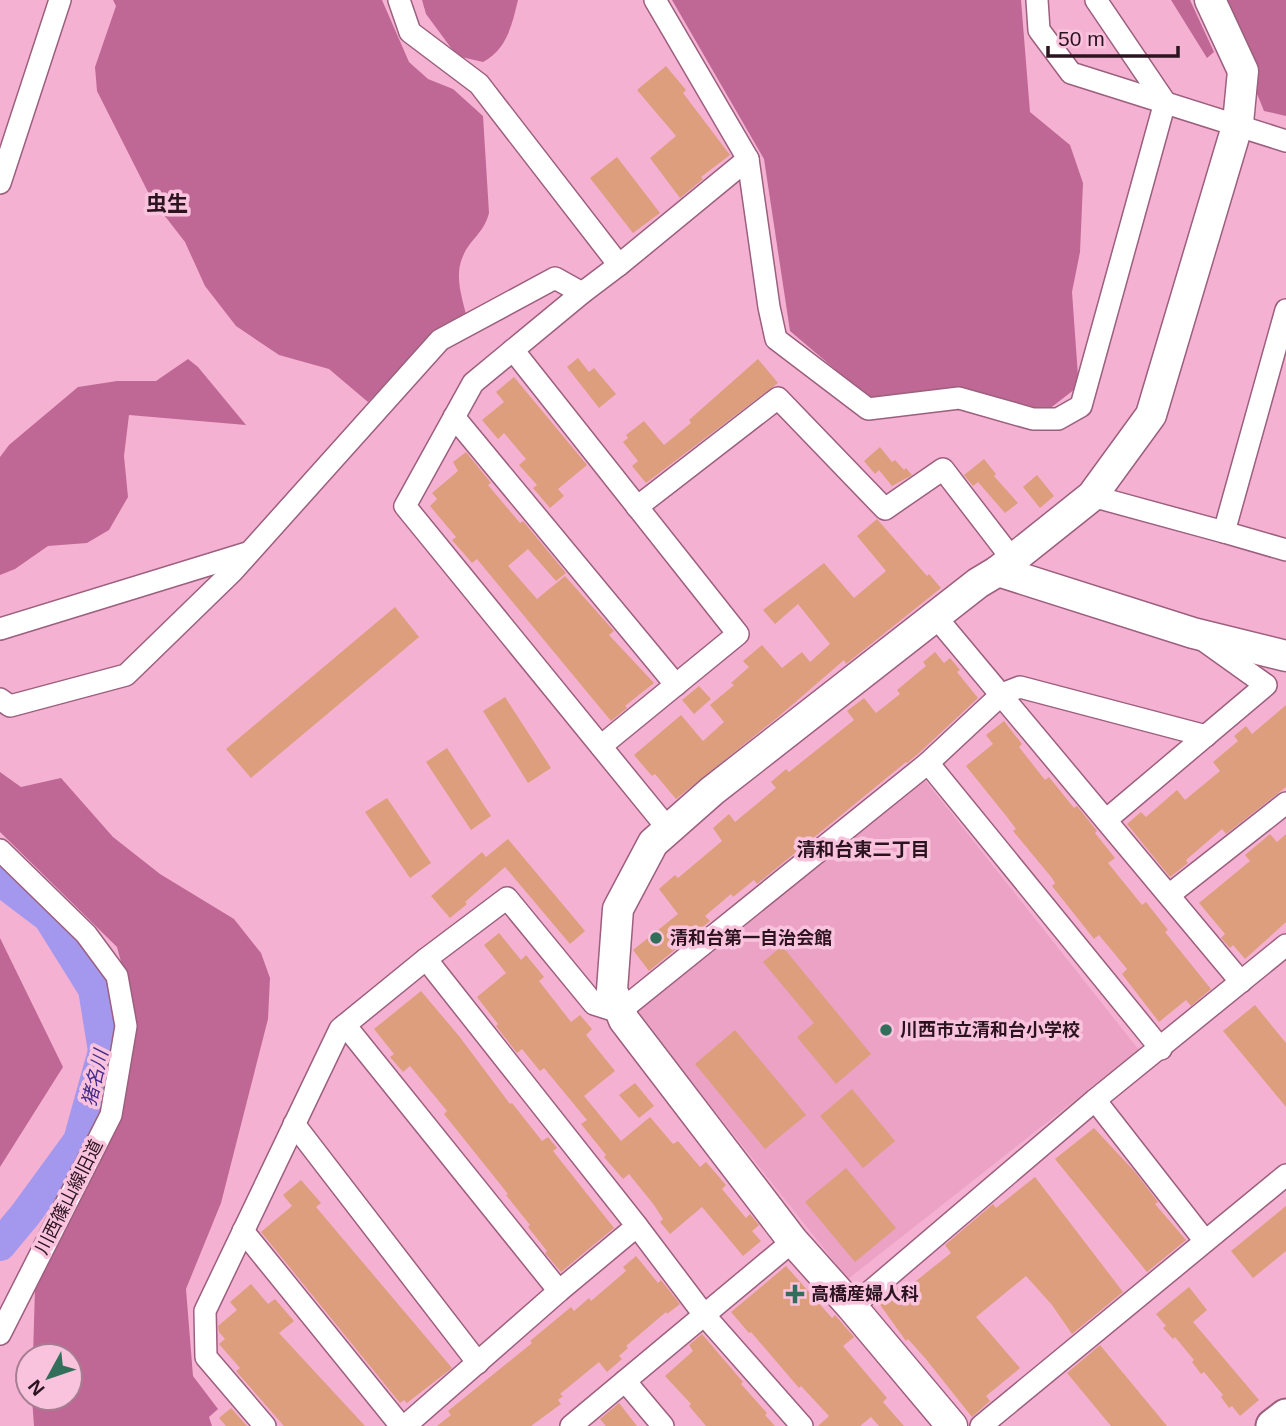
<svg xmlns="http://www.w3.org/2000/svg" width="1286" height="1426" viewBox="0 0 1286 1426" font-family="Arial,'Noto Sans JP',sans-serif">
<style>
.built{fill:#eba2c5}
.forest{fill:#bf6895}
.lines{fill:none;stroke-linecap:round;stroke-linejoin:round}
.river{stroke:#a398ee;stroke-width:32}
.building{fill:#dd9e7d}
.street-casing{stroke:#9c5f7e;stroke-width:24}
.secondary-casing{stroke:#9c5f7e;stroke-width:33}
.primary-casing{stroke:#9c5f7e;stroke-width:37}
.street{stroke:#fff;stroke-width:21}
.secondary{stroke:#fff;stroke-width:30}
.primary{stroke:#fff;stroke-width:33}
.poi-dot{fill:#326f5a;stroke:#fac3dd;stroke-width:2.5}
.labels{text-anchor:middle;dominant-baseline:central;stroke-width:7;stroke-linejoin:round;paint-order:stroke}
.poi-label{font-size:18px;font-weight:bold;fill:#2b1320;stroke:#fac3dd;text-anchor:start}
.street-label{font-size:18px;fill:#2b1320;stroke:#fac3dd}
.neighbourhood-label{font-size:19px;font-weight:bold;fill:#2b1320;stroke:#fac3dd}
.water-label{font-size:19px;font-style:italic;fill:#442b8d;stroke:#fac3dd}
.quarter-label{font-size:21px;font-weight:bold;fill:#2b1320;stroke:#fac3dd}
</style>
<rect width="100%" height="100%" fill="#f5b1d2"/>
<!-- built -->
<polygon class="built" points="921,775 1139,1050 848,1279 634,1009"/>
<!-- forest -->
<g class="forest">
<path d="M113,0H382L409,62L428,79L453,89L483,116L489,213C484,233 470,239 463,256C454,275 462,298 467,318L434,338L368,402L329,369L279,355L236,326L205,286L185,242L151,198L97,91L95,67L116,6Z"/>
<path d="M422,0H518C512,25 507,49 483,62L457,56L426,14Z"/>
<polygon points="672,0 1021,0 1030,112 1070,145 1083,183 1080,252 1072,292 1078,376 1075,389 1044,413 957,387 869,398 790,331 764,159"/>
<polygon points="1171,0 1190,0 1214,52 1207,58"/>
<polygon points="1219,0 1286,0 1286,116 1264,111"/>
<polygon points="188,359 198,367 246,425 129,415 124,456 128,497 109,530 87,543 48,546 15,569 0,575 0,457 9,445 78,387 117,381 156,381"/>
<polygon points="0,772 21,787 61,778 113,837 160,874 234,919 261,953 270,978 268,1019 221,1203 186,1289 193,1376 218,1409 209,1417 212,1426 34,1426 32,1398 70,1398 70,1356 33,1356 35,1288 119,1112 135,1014 117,947 0,832"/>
<polygon points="0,938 63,1067 0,1167"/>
</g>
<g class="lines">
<!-- river -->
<polyline class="river" points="0,880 49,917 94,989 104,1051 79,1141 25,1215 0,1245"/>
</g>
<!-- building -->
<g class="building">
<polygon points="666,66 686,90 683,93 730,155 701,177 703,179 680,198 650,158 676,136 637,90"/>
<polygon points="617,157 660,213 633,233 590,178"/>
<polygon points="578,358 589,372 594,368 616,394 599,408 567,367"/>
<polygon points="758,359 778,383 646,483 632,466 638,461 623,442 628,438 626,435 644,421 664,445 691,423 689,420"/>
<polygon points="514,377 587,465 558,489 564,496 550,508 533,488 537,485 519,465 526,459 504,433 498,439 482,420 504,402 496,392"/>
<polygon points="880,447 892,462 895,460 904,470 906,468 912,475 892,486 879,470 875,474 864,461"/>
<polygon points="466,452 491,483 488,485 520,523 523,521 566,573 556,581 528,549 508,566 537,599 565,576 614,631 609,635 654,683 625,706 627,708 611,721 477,559 472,563 452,540 456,537 430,506 437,499 432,493 458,471 453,462"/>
<polygon points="984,459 996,474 994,476 1018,503 1005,513 978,482 973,486 964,475"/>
<polygon points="1037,475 1054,496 1040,508 1023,487"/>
<polygon points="877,519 927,576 929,574 941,588 846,664 844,660 778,717 676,799 655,774 652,776 634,755 681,715 703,741 724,722 710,705 734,685 731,683 749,667 743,661 762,645 782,668 802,652 810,662 830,644 798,604 775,624 763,610 824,563 854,598 886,571 857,536"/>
<polygon points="395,607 419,637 251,778 226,749"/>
<polygon points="935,652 944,663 950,658 960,670 957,672 978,698 919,753 907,763 906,762 757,884 754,880 733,897 731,894 705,916 710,921 649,971 633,950 678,914 659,889 675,875 678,878 722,841 713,828 729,814 735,822 776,788 771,782 786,769 789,772 854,720 847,711 864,698 876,713 900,694 897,690 926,666 923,662"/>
<polygon points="699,686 711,699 694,714 682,700"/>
<polygon points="505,697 551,768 528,783 483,711"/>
<polygon points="1286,705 1286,787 1226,834 1222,829 1186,860 1188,863 1170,877 1127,824 1141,812 1146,817 1177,790 1185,800 1220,771 1213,762 1238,741 1234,736 1246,726 1252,734"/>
<polygon points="1004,721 1022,744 1019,747 1045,780 1049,777 1074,808 1077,806 1097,831 1095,833 1115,858 1108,863 1142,905 1146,902 1168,930 1165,932 1211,989 1191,1006 1186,1000 1159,1022 1122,974 1127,969 1099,935 1094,939 1052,886 1055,883 1052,878 1013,831 1016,829 1007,817 966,766 993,744 986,735"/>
<polygon points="447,748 491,816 471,830 426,762"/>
<polygon points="387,798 431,863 410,878 365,812"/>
<polygon points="1270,834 1277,842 1286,834 1286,922 1245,959 1233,945 1230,948 1221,938 1225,934 1199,903 1250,861 1245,855"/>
<polygon points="508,839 585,931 570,944 505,867 465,902 467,904 450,918 431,896 482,852 486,857"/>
<polygon points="499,933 521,960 526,955 544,977 539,981 571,1022 580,1015 592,1029 586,1035 615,1071 584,1096 621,1141 650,1117 673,1144 678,1141 700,1167 706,1162 726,1185 722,1189 746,1218 750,1214 759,1225 752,1231 761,1241 743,1256 702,1207 670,1234 660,1222 663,1219 654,1205 629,1174 623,1179 604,1157 606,1155 581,1124 587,1120 544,1068 540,1071 522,1049 517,1053 496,1026 498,1024 477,997 506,973 484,945"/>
<polygon points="782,946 871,1054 836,1084 797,1037 814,1023 763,962"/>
<polygon points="421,991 459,1036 510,1104 512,1103 542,1141 548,1137 557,1148 553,1151 614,1228 561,1272 545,1253 547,1251 528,1227 530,1225 506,1195 508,1194 444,1114 447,1111 410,1066 403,1072 390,1057 394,1054 374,1029"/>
<polygon points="1255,1005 1286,1043 1286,1107 1223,1031"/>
<polygon points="735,1030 806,1115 765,1149 695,1064"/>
<polygon points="635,1083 654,1106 639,1118 619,1095"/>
<polygon points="852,1089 895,1141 863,1168 820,1116"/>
<polygon points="1094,1128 1135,1172 1158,1202 1155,1204 1186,1240 1147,1272 1055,1159"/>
<polygon points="846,1168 896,1228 855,1262 805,1202"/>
<polygon points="1035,1177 1123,1292 1072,1334 1052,1305 1026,1276 976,1317 1020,1368 986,1396 990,1401 972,1417 925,1358 908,1339 906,1341 878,1302 896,1287 901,1293 951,1253 945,1245 993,1204 996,1208"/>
<polygon points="301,1180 321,1203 316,1207 452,1368 407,1403 404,1400 400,1403 261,1232 292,1206 283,1195"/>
<polygon points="1286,1206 1286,1251 1253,1278 1231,1251"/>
<polygon points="636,1256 658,1283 661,1280 680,1304 667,1314 666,1312 626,1346 628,1348 619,1356 622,1359 607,1372 599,1362 560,1394 563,1396 558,1400 561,1404 531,1426 437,1426 451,1415 448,1411 532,1343 530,1341 571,1307 574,1311 589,1298 591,1301 626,1271 623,1267"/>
<polygon points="786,1266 832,1318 835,1315 854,1337 843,1346 887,1398 883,1402 904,1426 879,1426 871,1417 860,1426 818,1426 829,1416 801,1386 799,1388 751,1332 749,1333 731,1312"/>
<polygon points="251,1284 268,1304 275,1299 294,1321 279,1333 365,1426 284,1426 236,1371 240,1368 219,1344 225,1339 219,1332 218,1326 237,1310 230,1302"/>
<polygon points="1189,1287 1207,1310 1193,1322 1259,1400 1240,1416 1232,1406 1229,1408 1221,1397 1223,1395 1204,1372 1201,1374 1192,1362 1194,1360 1175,1337 1173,1339 1163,1328 1166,1326 1156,1314"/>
<polygon points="702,1334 743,1382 741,1384 767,1413 765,1415 775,1426 706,1426 689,1406 691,1404 665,1376 693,1351 689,1345"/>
<polygon points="1100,1345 1167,1426 1111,1426 1067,1373"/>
<polygon points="619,1403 637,1426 606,1426 600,1419"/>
<polygon points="231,1408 247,1426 226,1426 219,1418"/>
</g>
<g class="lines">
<defs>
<g id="street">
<polyline points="399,0 410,32 479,84 619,265 748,159"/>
<polyline points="655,0 748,159 769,307 776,339 868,409 959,398 1033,419 1058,419 1081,406 1165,102 1096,0"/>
<polyline points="1037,0 1039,30 1071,73 1286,141"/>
<polyline points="0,183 60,0"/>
<polyline points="582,293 473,383 405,506 669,830"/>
<polyline points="513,350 738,634 601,746"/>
<polyline points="454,417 676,685"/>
<polyline points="1092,496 1224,532 1286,310"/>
<polyline points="637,507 778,398 885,509 943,469 1013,560"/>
<polyline points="1224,532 1286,550"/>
<polyline points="935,616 1241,982"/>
<polyline points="0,629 247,553"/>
<polyline points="0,699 10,706 126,675 232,572 440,340 555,278 582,293 619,265"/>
<polyline points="928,763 1161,1049"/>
<polyline points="1106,820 1266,685 1203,640"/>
<polyline points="0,850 86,934 117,976 126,1026 111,1115 0,1334"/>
<polyline points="1169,895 1286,803"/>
<polyline points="345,1025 559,1291"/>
<polyline points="1095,1100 1205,1241"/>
<polyline points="294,1124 478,1363"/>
<polyline points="637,1226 705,1316 802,1426"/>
<polyline points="243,1231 401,1426"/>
<polyline points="852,1307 1095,1100 1286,945"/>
<polyline points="625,1381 663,1426"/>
<polyline points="265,1426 206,1357 205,1311 340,1029 426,959"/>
<polyline points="405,1426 559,1291 637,1226 426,959 507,898 594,1004 619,1012 928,763 1002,694 1020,687 1206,736"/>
<polyline points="571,1426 793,1241"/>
<polyline points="981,1426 1286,1175"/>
</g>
<g id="secondary">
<polyline points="998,571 1193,633 1286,656"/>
<polyline points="952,1426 852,1307 793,1241 624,1020 612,990 618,909 653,843 712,791 978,583 998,571 1092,496 1151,415 1238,123 1243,71 1210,0"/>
</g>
<polyline id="primary" points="1273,1426 1286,1416"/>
</defs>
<!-- street casing -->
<use href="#street" class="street-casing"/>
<!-- secondary casing -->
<use href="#secondary" class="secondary-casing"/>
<!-- primary casing -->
<use href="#primary" class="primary-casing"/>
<!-- street -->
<use href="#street" class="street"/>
<!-- secondary -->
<use href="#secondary" class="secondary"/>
<!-- primary -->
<use href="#primary" class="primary"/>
</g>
<!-- markers -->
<g class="poi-dot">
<circle cx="656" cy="938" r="7"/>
<circle cx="886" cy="1030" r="7"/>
<path d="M791.5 1283.5h7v7h7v7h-7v7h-7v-7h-7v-7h7z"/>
</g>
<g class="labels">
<!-- poi labels -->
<g class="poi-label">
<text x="670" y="938">清和台第一自治会館</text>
<text x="900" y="1030">川西市立清和台小学校</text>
<text x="811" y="1294">高橋産婦人科</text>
</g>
<!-- street labels -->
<g class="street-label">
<text transform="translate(69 1197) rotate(-63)">川西篠山線旧道</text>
</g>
<!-- neighbourhood labels -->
<g class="neighbourhood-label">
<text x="863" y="849">清和台東二丁目</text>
</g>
<!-- water labels -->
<g class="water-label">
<text transform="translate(95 1078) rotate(-77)">猪名川</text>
</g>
<!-- quarter labels -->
<g class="quarter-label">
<text x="167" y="203">虫生</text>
</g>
</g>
<!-- north arrow -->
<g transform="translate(49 1377) rotate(230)"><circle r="33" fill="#fac3dd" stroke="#a77d91" stroke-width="2"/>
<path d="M0-5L12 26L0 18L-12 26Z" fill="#326f5a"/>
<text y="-10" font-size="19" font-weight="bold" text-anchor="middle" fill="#2b1320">N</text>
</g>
<!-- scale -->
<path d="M1048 46v10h130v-10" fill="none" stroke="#2b1320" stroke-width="3.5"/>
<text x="1058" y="46" font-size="21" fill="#2b1320" stroke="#fac3dd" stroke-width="5" paint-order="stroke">50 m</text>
</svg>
